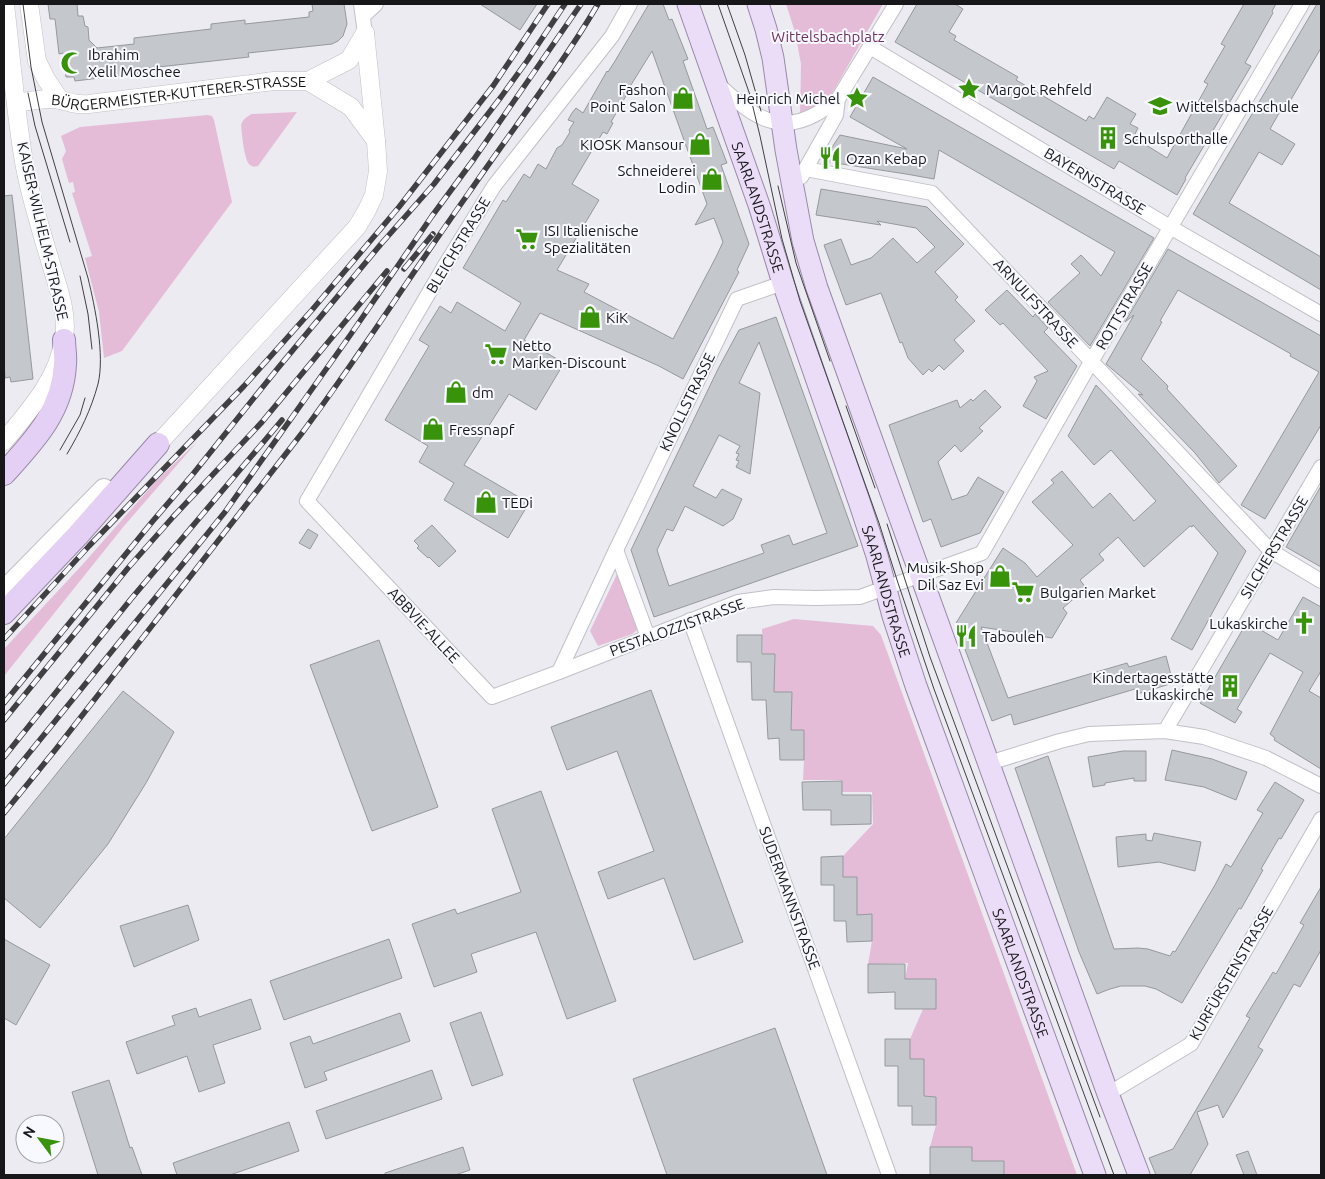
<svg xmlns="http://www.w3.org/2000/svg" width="1325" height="1179" viewBox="0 0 1325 1179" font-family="Ubuntu,sans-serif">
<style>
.green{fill:#e5bcd8}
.building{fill:#c4c7cc;stroke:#95999d;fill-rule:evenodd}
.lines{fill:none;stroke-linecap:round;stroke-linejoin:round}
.minor-casing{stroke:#c0c1c6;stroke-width:16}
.tertiary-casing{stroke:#c0c1c6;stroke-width:19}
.secondary-casing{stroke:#c0c1c6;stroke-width:22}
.primary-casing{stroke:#9888a6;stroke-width:23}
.trunk-casing{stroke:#9888a6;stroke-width:24}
.minor{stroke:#fff;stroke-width:14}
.tertiary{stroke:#fff;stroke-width:18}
.secondary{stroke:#fff;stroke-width:20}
.primary{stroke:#ebdcf7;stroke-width:21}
.trunk{stroke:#e4d0f4;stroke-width:22}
.tram{stroke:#404043;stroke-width:1}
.rail-casing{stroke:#404043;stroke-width:5.5}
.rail{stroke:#f8f9fe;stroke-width:4;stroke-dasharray:11;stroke-linecap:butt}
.labels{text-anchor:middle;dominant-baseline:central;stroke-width:4;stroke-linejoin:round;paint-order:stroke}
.park-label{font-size:15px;fill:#6f3260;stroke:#f8f9fe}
.poi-label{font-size:15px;fill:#171719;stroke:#f8f9fe;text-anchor:start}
.street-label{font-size:15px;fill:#171719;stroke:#f8f9fe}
</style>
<rect width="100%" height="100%" fill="#ebebf1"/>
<!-- green -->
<g class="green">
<polygon points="786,4 883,4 830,97 823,105 800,115 801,64 795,32"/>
<path d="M297,112L258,166C254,167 253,167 250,165C244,160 242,134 241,125C243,119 246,117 252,114Z"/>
<polygon points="208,115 212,116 214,120 232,202 122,351 104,358 99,312 85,258 92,256 72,193 75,192 73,182 69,183 62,159 66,151 61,136 80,127"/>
<polygon points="197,442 124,526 4,676 4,649 83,564 157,480"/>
<polygon points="618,572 638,628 636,631 632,634 598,646 590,631"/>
<polygon points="794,619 873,626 881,635 1077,1175 1004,1175 1004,1161 972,1161 972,1147 930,1147 936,1125 936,1097 924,1096 924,1059 910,1059 910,1039 936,979 905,979 908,963 868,964 872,941 872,915 857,915 857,877 843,877 843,856 873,824 872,792 842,792 841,780 803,780 804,760 804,730 791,730 791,694 774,692 775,654 763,654 762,629"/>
</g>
<!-- building -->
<g class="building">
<polygon points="48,4 77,4 78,16 83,16 85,26 88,27 89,40 97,48 134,44 134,38 211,29 211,24 245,20 245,24 309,17 309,12 313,11 312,4 344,4 347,24 343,36 338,41 332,44 248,53 249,57 149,68 149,72 75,81 74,77 66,77 63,53 59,54 55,19 50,19"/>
<polygon points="480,4 537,4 520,30"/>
<path d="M649,4H663L669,20L672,19L688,59L683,61L707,129L713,127L727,163L721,165L749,244L737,270L739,272L683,379L659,366L540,313L524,340L564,363L536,410L509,394L464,465L529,503L508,538L444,500L454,483L419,462L428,446L385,420L429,346L419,340L440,306L451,313L457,302L505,331L521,303L463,268L503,200L506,202L524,174L530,178L538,164L546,169L557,148L562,145L570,132L569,130L574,122L568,120L572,113L576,108L583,113L607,71L608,72L615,61ZM652,51L707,204L695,225L714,218L723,242L716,257L673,339L584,292L589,284L557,270L599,200L572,184L603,132L607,134L613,123L611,122L627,94L626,93Z"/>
<polygon points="917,4 955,4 963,9 949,32 956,36 954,40 1018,77 1016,80 1086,121 1089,116 1094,119 1107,97 1136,114 1130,124 1138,128 1135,134 1148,142 1146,145 1167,158 1208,84 1204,82 1225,46 1221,44 1244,4 1276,4 1272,11 1273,13 1245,63 1251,66 1185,178 1186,179 1177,195 1119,161 1114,169 895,42"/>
<polygon points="1317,4 1321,4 1321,48 1289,103 1286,101 1270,129 1295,144 1282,165 1259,152 1229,203 1321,257 1321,290 1193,214"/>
<polygon points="873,77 1154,238 1090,346 1048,302 1080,273 1071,264 1081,255 1101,276 1115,252 939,150 934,179 906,174 829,162 827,155 840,135 907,149 850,117"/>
<polygon points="821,189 927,207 964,244 935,272 958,297 955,300 975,321 954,340 964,351 944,370 939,365 932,372 929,369 923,375 908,358 902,342 900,343 881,293 846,305 824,245 841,239 851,265 871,258 893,238 917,263 935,247 916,228 877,221 881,225 816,215"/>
<polygon points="12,195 21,272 33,379 11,382 10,377 5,378 4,362 4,196"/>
<polygon points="1168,249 1321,336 1321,425 1265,519 1241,505 1319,372 1290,356 1291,354 1178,290 1160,321 1162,322 1141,359 1168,386 1167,389 1237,466 1219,483 1195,453 1138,394 1143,395 1106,364 1134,315 1125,322"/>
<polygon points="1007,290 1033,317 1035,314 1048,328 1044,332 1077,366 1046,419 1023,406 1037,381 1034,377 1048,371 1003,323 1000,325 985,310"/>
<path d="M776,317L858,546L654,617L631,550L718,369L739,330ZM759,342L827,533L793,545L789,535L761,545L764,553L669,586L657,550L667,529L673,531L685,506L723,526L733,519L742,499L722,489L716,498L693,486L719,435L740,446L736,453L739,454L736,460L739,461L736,467L750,474L760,393L739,383Z"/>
<polygon points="1096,385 1117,407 1246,551 1192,650 1171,639 1218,553 1193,525 1192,527 1190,526 1144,567 1118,537 1099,554 1104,560 1080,580 1086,588 1063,608 1067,613 1052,638 981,627 1008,698 1127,663 1129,667 1166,656 1173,683 1137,694 1135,689 1014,725 1011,714 992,721 966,652 956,623 1003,548 1025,563 1037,577 1073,545 1032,502 1054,483 1051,480 1062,471 1093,508 1110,493 1134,521 1156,501 1111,450 1094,465 1068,436"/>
<polygon points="985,390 1001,407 979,428 983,431 961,452 955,445 938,462 952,500 967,495 978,477 1004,492 980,533 941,547 931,519 923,522 889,425 957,400 960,408 971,399 973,401"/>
<polygon points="1321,486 1321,567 1286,547"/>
<polygon points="432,525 456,551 439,567 429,557 428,558 417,548 419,546 414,541"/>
<polygon points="308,529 318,535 310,549 299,543"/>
<polygon points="1303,597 1321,607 1321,671 1309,691 1321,698 1321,769 1274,740 1275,738 1270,734 1303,672 1270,653 1237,709 1242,712 1235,723 1200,703 1247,622 1278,640"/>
<polygon points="737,635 762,635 762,654 775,654 774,692 792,692 791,730 804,730 804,760 780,760 779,738 768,739 766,700 752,700 751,662 737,662"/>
<polygon points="379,640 438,807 372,831 310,665"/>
<polygon points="651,690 743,942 694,960 664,878 608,899 598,872 654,851 617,751 567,770 551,727"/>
<polygon points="123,691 174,732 146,783 108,844 40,928 4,898 4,839"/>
<polygon points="1172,750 1212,759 1247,772 1236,800 1204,787 1165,780"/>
<polygon points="1123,751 1146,751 1146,781 1134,781 1134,778 1105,783 1105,785 1093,787 1088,757"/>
<polygon points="1048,756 1114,949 1138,948 1148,949 1170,956 1173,951 1175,952 1215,885 1226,864 1231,867 1263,813 1257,810 1275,782 1304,800 1281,839 1279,838 1261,869 1263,870 1241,909 1239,908 1182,1003 1156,989 1145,986 1121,986 1110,989 1097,994 1079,952 1015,768"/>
<polygon points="842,781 842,795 871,795 871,824 831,825 831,810 803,810 802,782"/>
<polygon points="541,791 616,1001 567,1019 536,932 471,954 477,972 434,987 412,924 455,909 457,914 521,892 492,809"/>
<polygon points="1154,833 1201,842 1195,871 1159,862 1118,867 1116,837 1146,834 1146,840 1152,841"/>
<polygon points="843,856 843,877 857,877 857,915 872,914 872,941 847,942 846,921 834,921 834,885 821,885 821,857"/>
<polygon points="1321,887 1321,950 1300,987 1294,984 1258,1047 1263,1050 1223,1118 1218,1105 1197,1112 1208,1144 1190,1175 1156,1175 1149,1158 1173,1149 1250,1018 1246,1016 1273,972 1276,974 1304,925 1300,923"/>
<polygon points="188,905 199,940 134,967 120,926"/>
<polygon points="4,939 50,965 16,1025 4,1018"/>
<polygon points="389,939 402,978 284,1020 270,981"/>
<polygon points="868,964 905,964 905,979 936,979 936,1009 895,1009 895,992 868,993"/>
<polygon points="251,999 261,1029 213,1045 225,1083 199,1092 187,1056 137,1074 126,1042 175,1025 172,1016 196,1008 199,1017"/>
<polygon points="481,1012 503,1075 472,1086 450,1023"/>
<polygon points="400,1013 410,1041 324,1072 327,1080 305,1088 290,1043 310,1036 313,1044"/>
<polygon points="775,1028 827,1175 667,1175 633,1079"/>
<polygon points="885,1039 910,1039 910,1059 924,1059 924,1096 936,1097 936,1125 912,1125 912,1106 898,1106 898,1066 885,1066"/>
<polygon points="432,1070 442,1099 326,1139 316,1111"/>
<polygon points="109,1080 130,1148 132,1147 142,1175 98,1175 72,1092"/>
<polygon points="289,1122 299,1151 230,1175 177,1175 173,1163"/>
<polygon points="463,1147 470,1170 455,1175 385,1175 385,1173"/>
<polygon points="930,1147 972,1147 972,1161 1004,1161 1004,1175 930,1175"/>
<polygon points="1248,1151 1257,1175 1244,1175 1237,1157 1236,1155"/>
</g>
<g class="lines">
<defs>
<g id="minor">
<polyline points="361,4 365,33"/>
<polyline points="630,4 612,36 494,186 444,267 307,501 492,697 559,672 738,602 774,597 815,598 860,597 982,553 1091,362 1302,4"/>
<polyline points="363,16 376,4"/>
<polyline points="870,47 1170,227 1321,314"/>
<path d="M718,84C746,111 776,137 816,114C824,110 831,104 838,99"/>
<polyline points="806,169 932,193 1271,551 1321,581"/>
<polyline points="801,177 836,115 838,99 896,4"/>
<polyline points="616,550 648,637"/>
<polyline points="690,620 889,1175"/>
<polyline points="559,672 616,550 737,299 783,283"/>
<polyline points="1165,731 1321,467"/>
<polyline points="989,763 1060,741 1089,734 1165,731 1204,737 1266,758 1321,786"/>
<polyline points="1108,1094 1191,1044 1321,819"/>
</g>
<g id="tertiary">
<polyline points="29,4 37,61 46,79 60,100"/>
<polyline points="308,81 351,107 376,141"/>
<path id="s1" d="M16,103C28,101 50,97 61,100C72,103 77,105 89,104L274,81H308L349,60L365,33"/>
<path d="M4,441C29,411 59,378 64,338C68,313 58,288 51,264C41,230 30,196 24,162C15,109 11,56 5,4"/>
<polyline points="150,451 158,444 357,227 367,210 374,195 378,171 376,141 365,33"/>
</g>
<polyline id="secondary" points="4,591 104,489"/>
<g id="primary">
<path id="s2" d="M688,4L759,205L783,283L860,504L877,556L893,616L916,686L1095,1175"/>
<polyline points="758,4 766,29 773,58 786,150 803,241 817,288 1108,1094 1139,1175"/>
</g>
<g id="trunk">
<path d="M4,474C34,441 63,411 65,364C66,356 64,348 64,340"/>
<polyline points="4,613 78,535 158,444"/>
</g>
</defs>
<!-- minor casing -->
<use href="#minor" class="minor-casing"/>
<!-- tertiary casing -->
<use href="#tertiary" class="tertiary-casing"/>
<!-- secondary casing -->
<use href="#secondary" class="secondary-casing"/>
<!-- primary casing -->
<use href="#primary" class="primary-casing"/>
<!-- trunk casing -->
<use href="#trunk" class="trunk-casing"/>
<!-- minor -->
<use href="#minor" class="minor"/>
<!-- tertiary -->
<use href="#tertiary" class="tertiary"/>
<!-- secondary -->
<use href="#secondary" class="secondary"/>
<!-- primary -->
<use href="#primary" class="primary"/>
<!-- trunk -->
<use href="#trunk" class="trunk"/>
<!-- tram -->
<g class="tram">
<path d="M23,4L31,67L42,122L88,278C95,307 105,355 98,384C91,410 80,432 67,454"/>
<polyline points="718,4 750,95 760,136 782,239 800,301 879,523 898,583 934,689 1114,1175"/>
<polyline points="727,4 745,55 761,111"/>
<polyline points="28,93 35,126 70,242"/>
<polyline points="778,186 796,263 830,361"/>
<polyline points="80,276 88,314 92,349"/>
<polyline points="846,406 875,488"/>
<polyline points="60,450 80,415 85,398"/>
<polyline points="887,524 930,657 1100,1117"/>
</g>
<defs>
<g id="rail">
<polyline points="404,269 433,234"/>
<polyline points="4,639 89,546 244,386 312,310 399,207 493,86 548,4"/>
<polyline points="4,703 152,522 193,474 278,368 381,244 434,184 501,97 527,61 565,4"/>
<polyline points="4,720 128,568 173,517 262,422 387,271"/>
<polyline points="4,757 131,599 282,420"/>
<polyline points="4,784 225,512 351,334 432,216 474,159 581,4"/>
<path d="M4,813L56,749L302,433C360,355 412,273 468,194C511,131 559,70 598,4"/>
</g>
</defs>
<!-- rail casing -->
<use href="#rail" class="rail-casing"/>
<!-- rail -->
<use href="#rail" class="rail"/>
</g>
<!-- icons -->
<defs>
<symbol id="mosque-bare" viewBox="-9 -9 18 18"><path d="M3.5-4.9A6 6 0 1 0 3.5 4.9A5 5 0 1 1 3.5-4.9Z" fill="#39930a" stroke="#f8f9fe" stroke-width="2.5" paint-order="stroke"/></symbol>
<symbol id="sight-bare" viewBox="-9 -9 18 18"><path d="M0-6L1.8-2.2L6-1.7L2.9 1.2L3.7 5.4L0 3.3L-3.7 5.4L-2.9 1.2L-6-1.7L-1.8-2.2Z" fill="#39930a" stroke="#f8f9fe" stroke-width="2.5" paint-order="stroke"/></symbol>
<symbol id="shop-bare" viewBox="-9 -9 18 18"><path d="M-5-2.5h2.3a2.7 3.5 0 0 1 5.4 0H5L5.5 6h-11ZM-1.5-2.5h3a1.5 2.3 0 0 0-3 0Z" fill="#39930a" stroke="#f8f9fe" stroke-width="2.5" paint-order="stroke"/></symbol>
<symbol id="school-bare" viewBox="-9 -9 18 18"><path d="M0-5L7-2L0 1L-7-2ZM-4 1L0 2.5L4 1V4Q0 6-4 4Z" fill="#39930a" stroke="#f8f9fe" stroke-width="2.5" paint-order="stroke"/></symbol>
<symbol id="building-bare" viewBox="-9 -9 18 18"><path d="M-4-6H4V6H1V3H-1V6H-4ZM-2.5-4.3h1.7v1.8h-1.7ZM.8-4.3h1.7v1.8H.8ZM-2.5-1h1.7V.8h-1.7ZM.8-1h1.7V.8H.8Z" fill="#39930a" stroke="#f8f9fe" stroke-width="2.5" paint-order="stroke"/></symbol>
<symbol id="restaurant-bare" viewBox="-9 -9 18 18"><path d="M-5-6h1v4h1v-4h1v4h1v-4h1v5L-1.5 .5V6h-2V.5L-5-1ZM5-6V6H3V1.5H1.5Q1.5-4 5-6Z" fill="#39930a" stroke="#f8f9fe" stroke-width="2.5" paint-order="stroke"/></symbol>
<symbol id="supermarket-bare" viewBox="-9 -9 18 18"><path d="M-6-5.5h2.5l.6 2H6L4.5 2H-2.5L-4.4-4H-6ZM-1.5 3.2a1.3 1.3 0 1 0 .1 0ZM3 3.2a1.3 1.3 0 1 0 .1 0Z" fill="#39930a" stroke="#f8f9fe" stroke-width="2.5" paint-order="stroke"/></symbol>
<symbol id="church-bare" viewBox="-9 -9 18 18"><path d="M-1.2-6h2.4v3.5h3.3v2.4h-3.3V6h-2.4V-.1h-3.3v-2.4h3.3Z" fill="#39930a" stroke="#f8f9fe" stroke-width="2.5" paint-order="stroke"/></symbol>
</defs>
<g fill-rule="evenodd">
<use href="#mosque-bare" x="56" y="47" width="32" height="32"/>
<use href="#sight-bare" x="953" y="73" width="32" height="32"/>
<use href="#shop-bare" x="667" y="82" width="32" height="32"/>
<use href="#sight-bare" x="841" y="82" width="32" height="32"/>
<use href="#school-bare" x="1144" y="90" width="32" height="32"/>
<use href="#building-bare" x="1092" y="122" width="32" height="32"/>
<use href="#shop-bare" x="684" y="128" width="32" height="32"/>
<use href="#restaurant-bare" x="814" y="142" width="32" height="32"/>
<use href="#shop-bare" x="696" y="163" width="32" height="32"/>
<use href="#supermarket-bare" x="511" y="223" width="32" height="32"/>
<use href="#shop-bare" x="574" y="301" width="32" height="32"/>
<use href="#supermarket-bare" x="480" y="338" width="32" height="32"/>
<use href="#shop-bare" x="440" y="376" width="32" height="32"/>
<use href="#shop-bare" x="417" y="413" width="32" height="32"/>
<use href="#shop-bare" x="470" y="486" width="32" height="32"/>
<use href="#shop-bare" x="984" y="560" width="32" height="32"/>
<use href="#supermarket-bare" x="1007" y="576" width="32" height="32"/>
<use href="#church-bare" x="1288" y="607" width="32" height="32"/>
<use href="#restaurant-bare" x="950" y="620" width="32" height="32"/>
<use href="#building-bare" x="1214" y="670" width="32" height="32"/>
</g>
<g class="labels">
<!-- park labels -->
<g class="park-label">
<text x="828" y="36">Wittelsbachplatz</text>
</g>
<!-- poi labels -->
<g class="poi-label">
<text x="88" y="54">Ibrahim<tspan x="88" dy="17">Xelil Moschee</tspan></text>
<text x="666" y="89" text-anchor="end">Fashon<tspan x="666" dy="17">Point Salon</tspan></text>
<text x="986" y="89">Margot Rehfeld</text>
<text x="840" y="98" text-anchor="end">Heinrich Michel</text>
<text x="1176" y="106">Wittelsbachschule</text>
<text x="1124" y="138">Schulsporthalle</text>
<text x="684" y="144" text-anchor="end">KIOSK Mansour</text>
<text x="846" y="158">Ozan Kebap</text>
<text x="696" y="170" text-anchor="end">Schneiderei<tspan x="696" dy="17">Lodin</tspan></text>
<text x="544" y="230">ISI Italienische<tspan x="544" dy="17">Spezialitäten</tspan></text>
<text x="606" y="317">KiK</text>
<text x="512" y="345">Netto<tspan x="512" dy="17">Marken-Discount</tspan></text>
<text x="472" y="392">dm</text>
<text x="449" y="429">Fressnapf</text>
<text x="502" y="502">TEDi</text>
<text x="984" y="567" text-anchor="end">Musik-Shop<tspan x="984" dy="17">Dil Saz Evi</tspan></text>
<text x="1040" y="592">Bulgarien Market</text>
<text x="1288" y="623" text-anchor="end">Lukaskirche</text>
<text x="982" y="636">Tabouleh</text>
<text x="1214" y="677" text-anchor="end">Kindertagesstätte<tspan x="1214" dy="17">Lukaskirche</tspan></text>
</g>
<!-- street labels -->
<g class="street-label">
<text stroke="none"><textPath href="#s1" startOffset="164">BÜRGERMEISTER-KUTTERER-STRASSE</textPath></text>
<text transform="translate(1095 181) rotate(31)">BAYERNSTRASSE</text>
<text stroke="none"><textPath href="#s2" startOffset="215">SAARLANDSTRASSE</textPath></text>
<text transform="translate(43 231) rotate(77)">KAISER-WILHELM-STRASSE</text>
<text transform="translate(458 245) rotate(-59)">BLEICHSTRASSE</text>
<text transform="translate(1036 303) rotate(47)">ARNULFSTRASSE</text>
<text transform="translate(1124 306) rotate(-60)">ROTTSTRASSE</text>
<text transform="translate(687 402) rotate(-64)">KNOLLSTRASSE</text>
<text transform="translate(1274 547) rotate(-59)">SILCHERSTRASSE</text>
<text stroke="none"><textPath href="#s2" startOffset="620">SAARLANDSTRASSE</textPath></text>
<text transform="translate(424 625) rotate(47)">ABBVIE-ALLEE</text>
<text transform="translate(677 627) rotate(-20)">PESTALOZZISTRASSE</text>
<text transform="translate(790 898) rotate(70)">SUDERMANNSTRASSE</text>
<text stroke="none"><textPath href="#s2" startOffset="1025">SAARLANDSTRASSE</textPath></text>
<text transform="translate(1231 973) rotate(-60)">KURFÜRSTENSTRASSE</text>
</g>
</g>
<!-- border -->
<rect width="1325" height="1179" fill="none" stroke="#171719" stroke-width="10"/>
<!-- north arrow -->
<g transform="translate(40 1139) rotate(302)"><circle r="24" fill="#f8f9fe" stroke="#9e9fa2"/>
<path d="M0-4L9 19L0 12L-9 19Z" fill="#39930a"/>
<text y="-8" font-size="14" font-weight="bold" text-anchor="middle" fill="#171719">N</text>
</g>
</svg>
